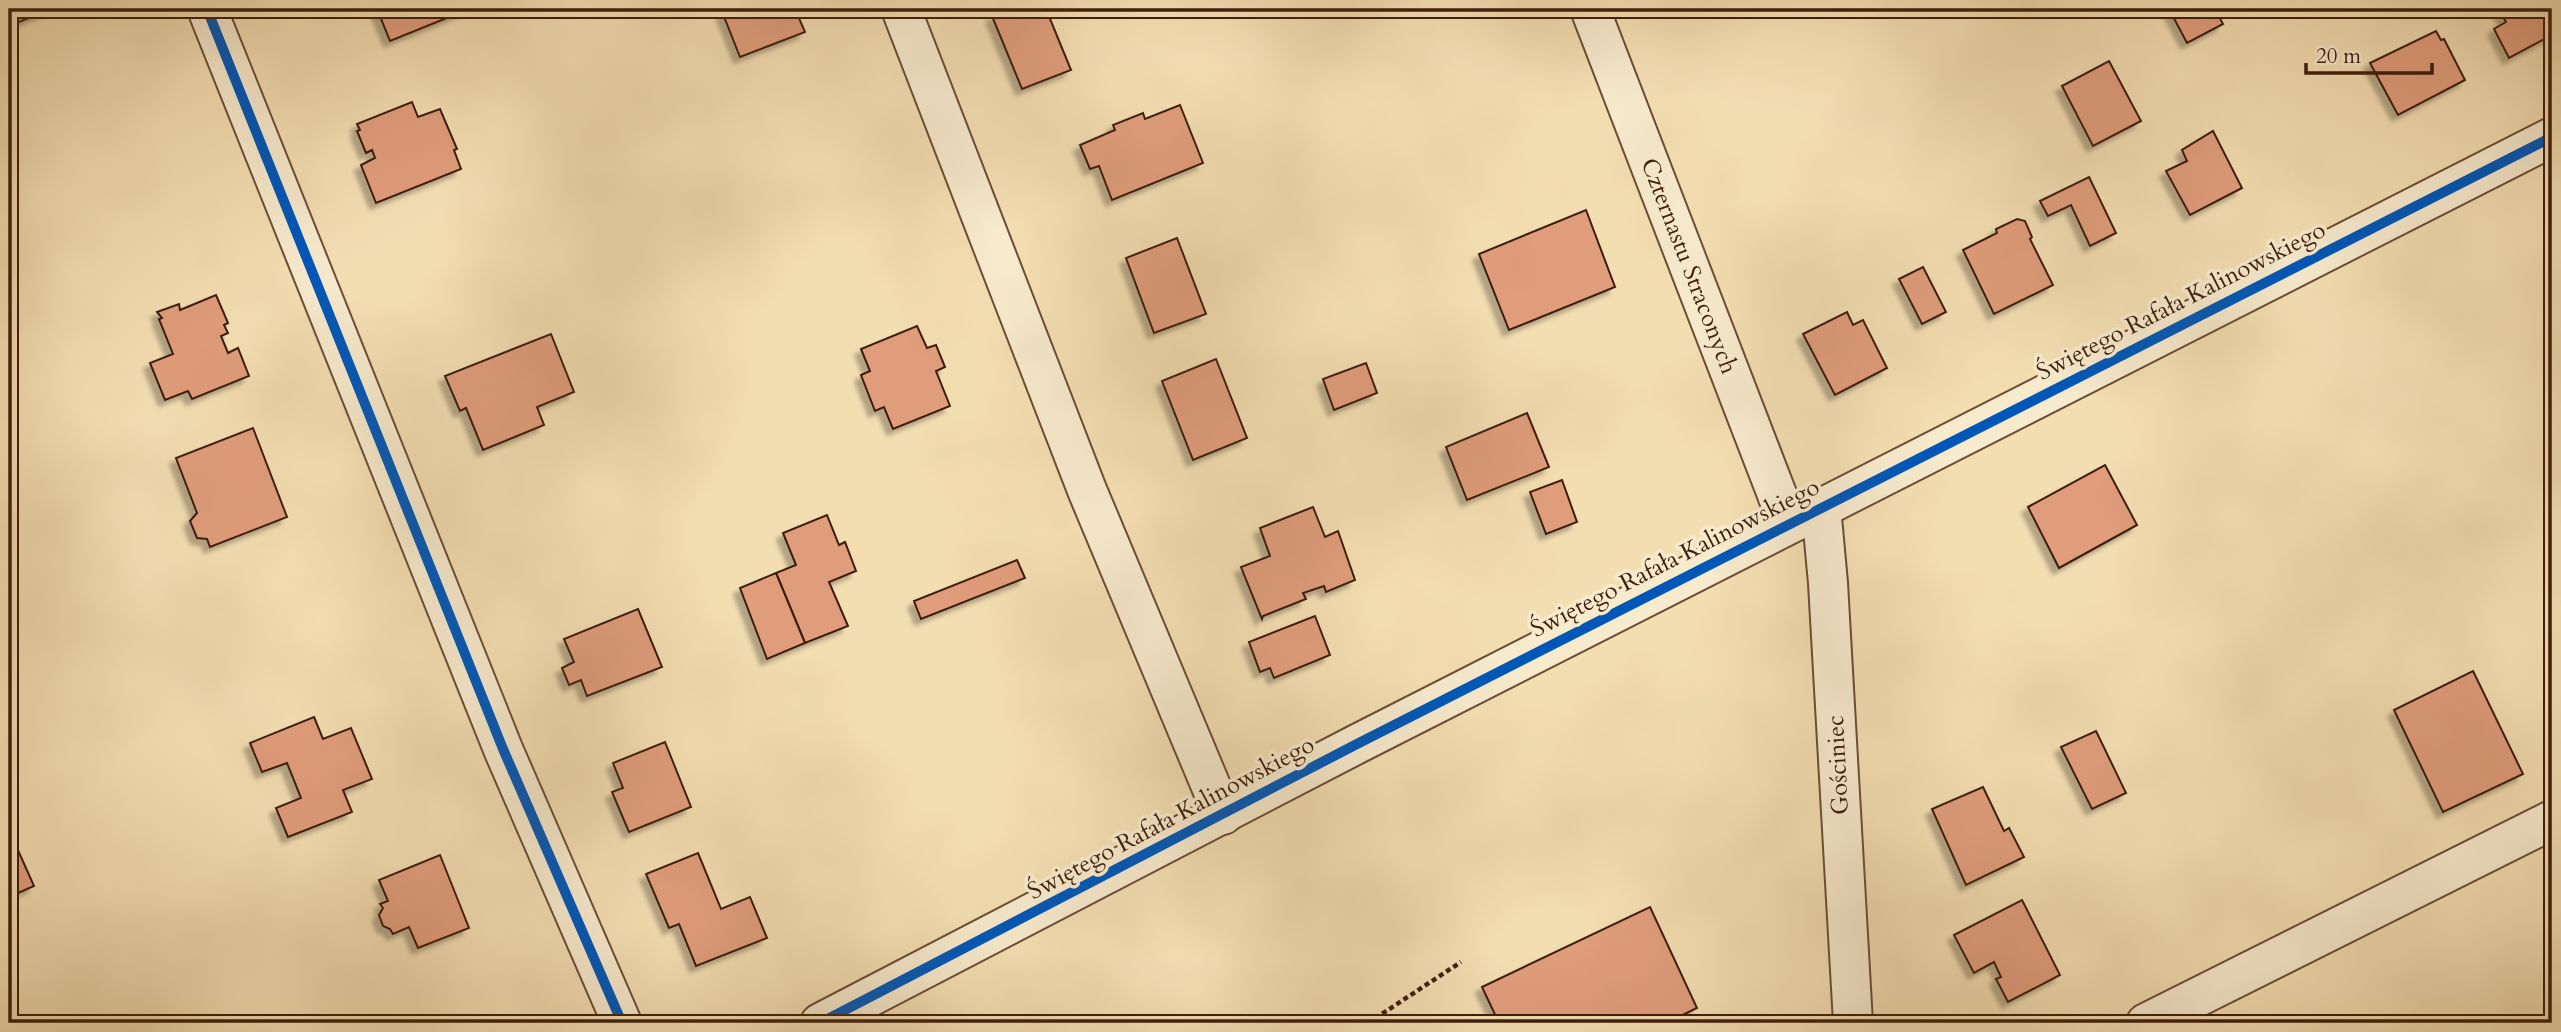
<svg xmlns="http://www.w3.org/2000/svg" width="2561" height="1032" viewBox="0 0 2561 1032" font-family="Cardo,serif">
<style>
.building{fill:#e09d7c;stroke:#3e1e0d;stroke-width:2;filter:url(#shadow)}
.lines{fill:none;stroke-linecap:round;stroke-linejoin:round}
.minor-casing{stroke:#6b4e36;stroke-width:42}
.path{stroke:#3e1e0d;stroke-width:4.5;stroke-dasharray:5 3.5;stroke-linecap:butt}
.minor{stroke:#f7eacd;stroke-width:38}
.cycleway-casing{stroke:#f7eacd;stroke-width:15}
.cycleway{stroke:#0057b8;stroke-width:10}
.labels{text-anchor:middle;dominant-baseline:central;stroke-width:7;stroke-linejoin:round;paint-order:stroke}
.street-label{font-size:24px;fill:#3e1e0d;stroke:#f7eacd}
</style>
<defs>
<filter id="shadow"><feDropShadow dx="-6" dy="6" stdDeviation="2" flood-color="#0004"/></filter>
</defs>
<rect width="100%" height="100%" fill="#f3deb2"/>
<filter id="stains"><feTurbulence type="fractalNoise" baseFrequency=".00286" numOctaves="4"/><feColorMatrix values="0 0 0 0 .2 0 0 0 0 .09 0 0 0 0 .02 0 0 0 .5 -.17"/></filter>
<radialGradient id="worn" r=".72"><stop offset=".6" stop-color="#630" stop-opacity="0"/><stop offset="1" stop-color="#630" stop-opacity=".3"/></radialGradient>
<!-- building -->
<g class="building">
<polygon points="9,9 51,9 9,26"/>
<polygon points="377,9 469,9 390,41"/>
<polygon points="721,9 795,9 805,32 740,57"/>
<polygon points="1013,9 1046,9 1071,70 1022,89 992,16"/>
<polygon points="2169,9 2215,9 2223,24 2187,43"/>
<polygon points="2552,9 2552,35 2509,58 2494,29 2506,22 2499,10"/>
<polygon points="2436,31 2441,40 2444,39 2465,80 2398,115 2370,63"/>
<polygon points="2109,61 2141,121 2093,146 2062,86"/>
<polygon points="412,102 418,117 440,109 457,149 454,150 461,169 376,203 361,165 375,158 372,150 366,153 357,131 360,130 357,124"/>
<polygon points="1180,105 1203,163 1112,200 1099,166 1090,169 1080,145 1115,130 1113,125 1143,113 1145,119"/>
<polygon points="2213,131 2242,188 2190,215 2166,171 2187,161 2182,150"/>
<polygon points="2089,177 2116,233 2090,246 2071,205 2048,216 2040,201"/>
<polygon points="1586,210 1615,287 1509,330 1479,254"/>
<polygon points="2017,219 2025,221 2032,237 2030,239 2053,285 1994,314 1963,250 1997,233 1996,229"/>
<polygon points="1177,238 1206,314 1154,333 1126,258"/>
<polygon points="1923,267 1946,312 1922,324 1899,279"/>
<polygon points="216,295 228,323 224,325 228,333 221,336 228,353 238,348 249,376 192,399 188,391 165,400 150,363 173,354 159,319 162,318 157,312 179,304 180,310"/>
<polygon points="1847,312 1853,325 1863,320 1887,368 1835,395 1803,334"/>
<polygon points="917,326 927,348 936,345 945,367 936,371 950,406 893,429 884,407 875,411 861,375 870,371 861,349"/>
<polygon points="551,334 574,392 537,407 544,425 483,450 466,408 460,411 445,376"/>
<polygon points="1216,359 1247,438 1193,460 1162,381"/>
<polygon points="1366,363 1377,393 1334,410 1323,379"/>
<polygon points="1527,413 1549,467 1467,500 1446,447"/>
<polygon points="253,428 287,517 210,547 207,539 197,538 190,521 197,513 176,458"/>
<polygon points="2105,465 2137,525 2059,568 2028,507"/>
<polygon points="1562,480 1577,522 1546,534 1530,492"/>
<polygon points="1313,507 1325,537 1338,531 1355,580 1326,592 1324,586 1303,593 1306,599 1263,616 1262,619 1241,567 1270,556 1260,528"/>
<polygon points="827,515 839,545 845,542 856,571 829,582 848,626 805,643 776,573 796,565 783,533"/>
<polygon points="1017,560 1025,578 921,619 914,601"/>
<polygon points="776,573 805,643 767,659 740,588"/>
<polygon points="638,609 662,667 587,696 581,680 569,685 562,668 574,662 564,639"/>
<polygon points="1315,616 1330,655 1274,678 1270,668 1260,672 1249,642"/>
<polygon points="2473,671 2523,774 2443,812 2394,710"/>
<polygon points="314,717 323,739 351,728 372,779 343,790 352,812 288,837 276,808 301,798 287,763 262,772 250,743"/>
<polygon points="2096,731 2126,793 2092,809 2061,747"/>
<polygon points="665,742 691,807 629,832 612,792 623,788 613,763"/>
<polygon points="1983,787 2004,831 2009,828 2024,857 1966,885 1932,809"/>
<polygon points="13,839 34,886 9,897 9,840"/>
<polygon points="698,853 721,909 750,897 767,938 696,966 679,924 669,928 646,874"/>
<polygon points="440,855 469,928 418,948 409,927 393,934 390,929 383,926 379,915 383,908 380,904 388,901 379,880"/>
<polygon points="2022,900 2060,975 2008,1002 1996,979 2001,977 1994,962 1974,973 1954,935"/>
<polygon points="1650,907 1697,1008 1666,1023 1499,1023 1482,987"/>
</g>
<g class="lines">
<defs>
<g id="minor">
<polyline points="207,9 503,749 622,1023"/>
<polyline points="901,9 1087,490 1223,815"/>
<polyline points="1590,9 1788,523"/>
<polyline points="1821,507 1828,583 1853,1023"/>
<polyline points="820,1023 1355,745 2552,137"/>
<polyline points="2146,1023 2552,820"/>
</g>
</defs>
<!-- minor casing -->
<use href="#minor" class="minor-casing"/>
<!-- path -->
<polyline class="path" points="1368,1023 1461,962"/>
<!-- minor -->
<use href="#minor" class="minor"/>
<defs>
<g id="cycleway">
<polyline points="207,9 503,749 622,1023"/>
<polyline points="820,1023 1355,745 2552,137"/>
</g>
</defs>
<!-- cycleway casing -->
<use href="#cycleway" class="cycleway-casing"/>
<!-- cycleway -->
<use href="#cycleway" class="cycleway"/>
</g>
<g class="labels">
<!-- street labels -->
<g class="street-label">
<text transform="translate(1689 266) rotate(69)">Czternastu Straconych</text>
<text transform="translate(2181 301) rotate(-27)">Świętego Rafała Kalinowskiego</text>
<text transform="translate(1675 558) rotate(-27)">Świętego Rafała Kalinowskiego</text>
<text transform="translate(1838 765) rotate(-93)">Gościniec</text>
<text transform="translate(1171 818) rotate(-28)">Świętego Rafała Kalinowskiego</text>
</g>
</g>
<!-- margin -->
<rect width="2561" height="1032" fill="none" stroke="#f3deb2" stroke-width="35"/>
<rect x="10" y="10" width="2540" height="1011" fill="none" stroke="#3e1e0d" stroke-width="3.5"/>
<rect x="18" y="18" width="2526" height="997" fill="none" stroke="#3e1e0d" stroke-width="2"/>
<!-- scale -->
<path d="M2306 63v10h126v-10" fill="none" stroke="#3e1e0d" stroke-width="3.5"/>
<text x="2316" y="63" font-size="21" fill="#3e1e0d" stroke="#f7eacd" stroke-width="5" paint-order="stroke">20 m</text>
<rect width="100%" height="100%" filter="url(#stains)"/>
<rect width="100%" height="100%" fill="url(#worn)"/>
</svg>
